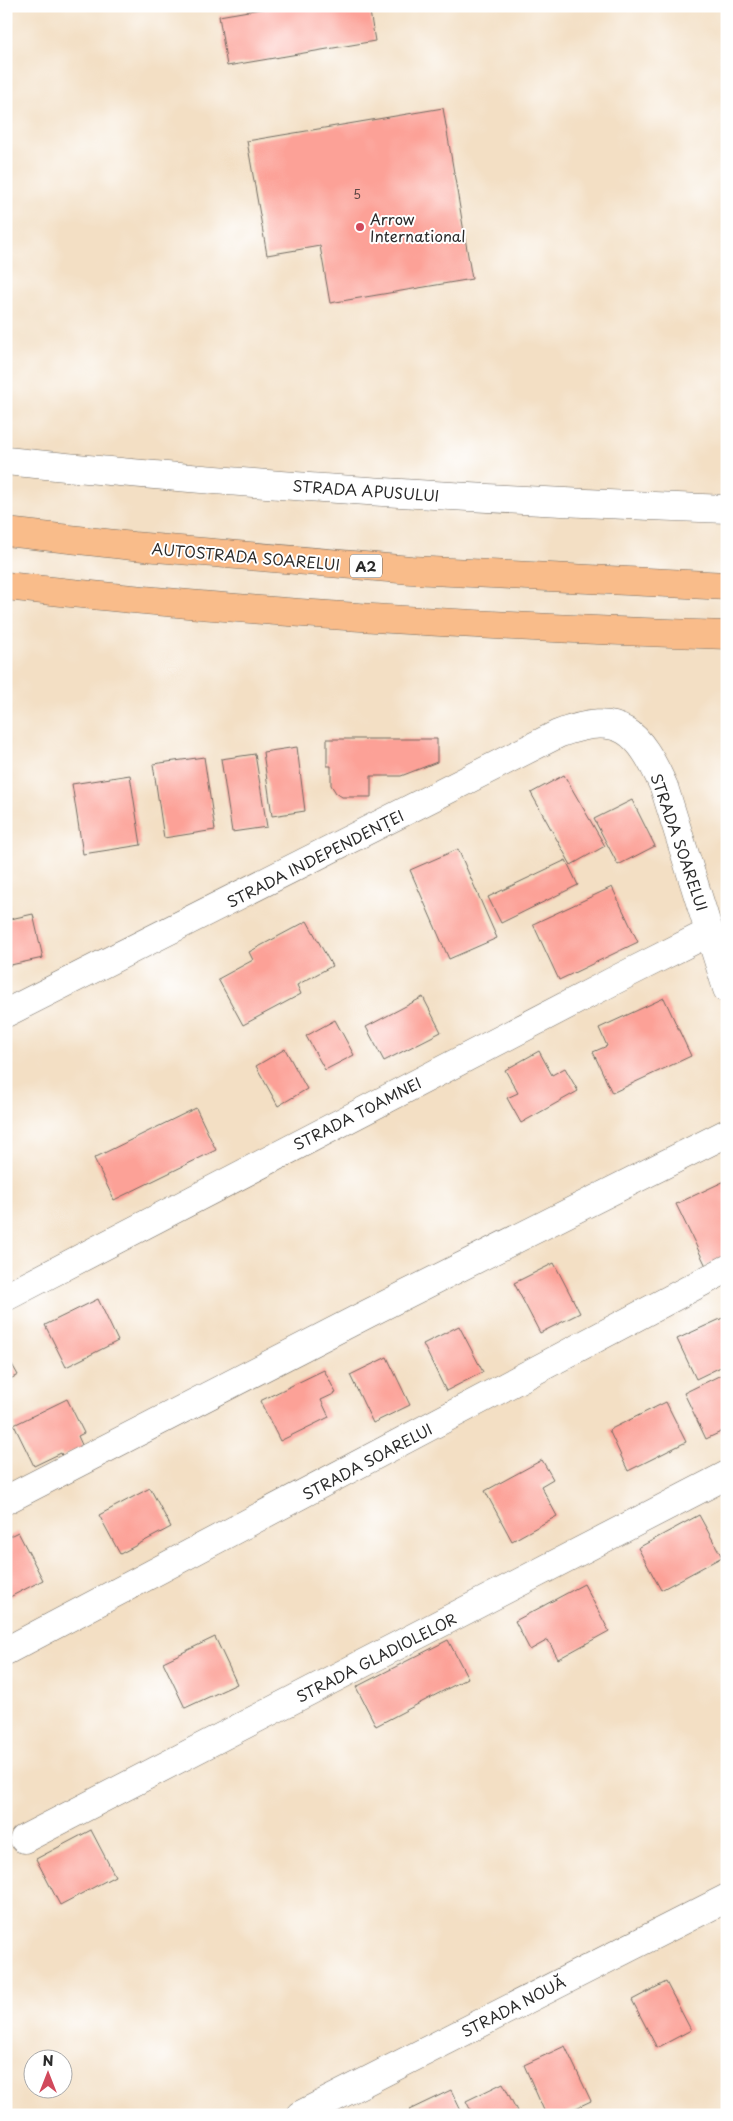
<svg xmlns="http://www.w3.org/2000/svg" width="733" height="2121" viewBox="0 0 733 2121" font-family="'Playpen Sans',sans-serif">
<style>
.building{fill:#fca197}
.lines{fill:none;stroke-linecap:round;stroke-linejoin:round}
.minor-casing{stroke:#716a61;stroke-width:29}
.motorway-casing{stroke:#716a61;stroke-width:29}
.minor{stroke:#fff;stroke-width:28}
.motorway{stroke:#f9bc8a;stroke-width:28}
.poi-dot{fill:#d1495b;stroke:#fff;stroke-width:2}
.labels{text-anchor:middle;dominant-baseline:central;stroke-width:4;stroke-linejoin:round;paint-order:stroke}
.number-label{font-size:12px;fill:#5f4846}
.shield{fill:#fff;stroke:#6b6b6b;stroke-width:1}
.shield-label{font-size:14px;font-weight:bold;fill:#2b2b2b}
.poi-label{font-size:15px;fill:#2b2b2b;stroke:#fff;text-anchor:start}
.street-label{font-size:15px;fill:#2b2b2b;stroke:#fff}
</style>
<rect width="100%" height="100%" fill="#fff"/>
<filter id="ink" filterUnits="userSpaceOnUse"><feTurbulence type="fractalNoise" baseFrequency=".02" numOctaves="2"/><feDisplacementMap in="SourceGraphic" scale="10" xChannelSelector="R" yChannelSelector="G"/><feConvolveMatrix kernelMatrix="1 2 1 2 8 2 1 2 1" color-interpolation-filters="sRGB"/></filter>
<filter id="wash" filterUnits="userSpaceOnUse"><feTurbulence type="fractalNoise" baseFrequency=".0096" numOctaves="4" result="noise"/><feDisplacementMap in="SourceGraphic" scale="20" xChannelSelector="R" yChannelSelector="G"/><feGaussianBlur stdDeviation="1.12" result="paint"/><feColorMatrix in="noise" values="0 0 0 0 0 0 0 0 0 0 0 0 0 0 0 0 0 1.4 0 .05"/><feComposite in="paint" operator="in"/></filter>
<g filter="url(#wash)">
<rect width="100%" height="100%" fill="#f3dfc4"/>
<g id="blocks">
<!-- building -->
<g class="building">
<polygon points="278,6 369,6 375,41 227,66 219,16"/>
<polygon points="443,108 472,279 330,303 320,246 267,255 247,141"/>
<polygon points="327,739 437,739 437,762 401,776 371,776 371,797 342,797 336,793 331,785 331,766 327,766"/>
<polygon points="297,747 305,811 272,816 263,752"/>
<polygon points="255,754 267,827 232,832 221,759"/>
<polygon points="204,757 215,830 164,838 153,764"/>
<polygon points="130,775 141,845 83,854 72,784"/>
<polygon points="564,775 605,846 571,865 531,793"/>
<polygon points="632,800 655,846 618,865 594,819"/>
<polygon points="458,849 497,938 449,959 410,870"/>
<polygon points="566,860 578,885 501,923 488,897"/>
<polygon points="612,887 638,942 559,980 533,924"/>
<polygon points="33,914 43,958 6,966 6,920"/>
<polygon points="307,921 332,966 297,985 301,994 243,1025 218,979 253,960 249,952"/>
<polygon points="423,997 441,1032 384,1061 366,1027"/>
<polygon points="664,998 691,1056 612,1093 593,1052 607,1046 599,1028"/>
<polygon points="335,1020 354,1055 325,1070 306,1036"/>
<polygon points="285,1049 307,1089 278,1106 256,1066"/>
<polygon points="539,1051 552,1075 565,1068 578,1091 521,1123 507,1098 518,1093 505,1070"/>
<polygon points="196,1108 216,1150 114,1200 94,1158"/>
<polygon points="727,1180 727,1255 706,1266 676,1204"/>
<polygon points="554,1263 580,1313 540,1333 514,1283"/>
<polygon points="98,1299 118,1341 66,1367 45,1325"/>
<polygon points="727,1316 727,1364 696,1379 677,1339"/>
<polygon points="459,1326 483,1372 446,1391 423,1344"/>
<polygon points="6,1354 18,1375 6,1381"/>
<polygon points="387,1357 410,1405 373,1423 350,1375"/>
<polygon points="324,1370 336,1393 321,1400 329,1417 280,1441 260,1401"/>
<polygon points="727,1372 727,1429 706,1439 684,1393"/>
<polygon points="67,1399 84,1433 78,1436 83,1447 62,1456 61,1453 34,1466 14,1425"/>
<polygon points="666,1402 686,1442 628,1471 609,1430"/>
<polygon points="542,1460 553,1479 541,1486 557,1516 512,1541 485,1491"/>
<polygon points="150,1488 171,1527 120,1554 99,1515"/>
<polygon points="699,1515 722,1557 661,1590 638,1548"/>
<polygon points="18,1532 43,1580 6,1599 6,1538"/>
<polygon points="584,1584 609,1631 558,1659 548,1640 530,1650 515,1621"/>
<polygon points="215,1637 237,1684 185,1708 163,1662"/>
<polygon points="448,1640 468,1678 376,1726 356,1687"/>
<polygon points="91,1830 115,1876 60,1905 36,1859"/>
<polygon points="666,1982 691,2030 657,2048 632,2000"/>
<polygon points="565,2046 591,2101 561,2115 546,2115 524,2065"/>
<polygon points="503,2083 519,2115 473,2115 466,2101"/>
<polygon points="451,2090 463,2115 411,2115 409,2110"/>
</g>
</g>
</g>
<g filter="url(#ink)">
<use href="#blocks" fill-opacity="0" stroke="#716a61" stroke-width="1"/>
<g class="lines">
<defs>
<g id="minor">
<path d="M6,461C246,486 486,500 727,509"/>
<path d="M6,1013L558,734C620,710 639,731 664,787L727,989"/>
<polyline points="6,1297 621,977 710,932"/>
<polyline points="6,1500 369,1313 727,1133"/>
<polyline points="6,1651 727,1269"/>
<polyline points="24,1839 727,1475"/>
<polyline points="300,2115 727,1898"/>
</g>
<g id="motorway">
<polyline points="6,532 133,546 411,570 727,586"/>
<path d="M6,586C246,613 486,627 727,635"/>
</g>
</defs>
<!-- minor casing -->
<use href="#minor" class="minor-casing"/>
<!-- motorway casing -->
<use href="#motorway" class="motorway-casing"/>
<!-- minor -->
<use href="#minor" class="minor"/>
<!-- motorway -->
<use href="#motorway" class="motorway"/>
</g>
</g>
<!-- markers -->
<circle class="poi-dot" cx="360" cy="227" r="5"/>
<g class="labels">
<!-- number labels -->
<g class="number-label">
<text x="357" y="194">5</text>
</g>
<!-- shield labels -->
<rect class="shield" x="350" y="554.5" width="32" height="23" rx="4"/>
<g class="shield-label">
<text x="366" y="566">A2</text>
</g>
<!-- poi labels -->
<g class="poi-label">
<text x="370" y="218">Arrow<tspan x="370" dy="17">International</tspan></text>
</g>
<!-- street labels -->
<g class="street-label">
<text transform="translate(366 490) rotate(4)">STRADA APUSULUI</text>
<text transform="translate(246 556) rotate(5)">AUTOSTRADA SOARELUI</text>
<text transform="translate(680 842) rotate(71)">STRADA SOARELUI</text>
<text transform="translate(315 858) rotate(-27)">STRADA INDEPENDENȚEI</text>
<text transform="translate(357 1113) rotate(-27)">STRADA TOAMNEI</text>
<text transform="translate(367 1461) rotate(-28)">STRADA SOARELUI</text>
<text transform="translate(376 1657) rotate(-27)">STRADA GLADIOLELOR</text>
<text transform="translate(513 2006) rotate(-27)">STRADA NOUĂ</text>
</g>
</g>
<!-- margin -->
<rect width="733" height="2121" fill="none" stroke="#fff" stroke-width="25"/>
<!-- north arrow -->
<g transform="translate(48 2074)"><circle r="24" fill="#ffffff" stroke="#aaaaaa"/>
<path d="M0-4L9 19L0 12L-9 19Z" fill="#d1495b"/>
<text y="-8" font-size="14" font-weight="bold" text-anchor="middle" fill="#2b2b2b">N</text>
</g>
</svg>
